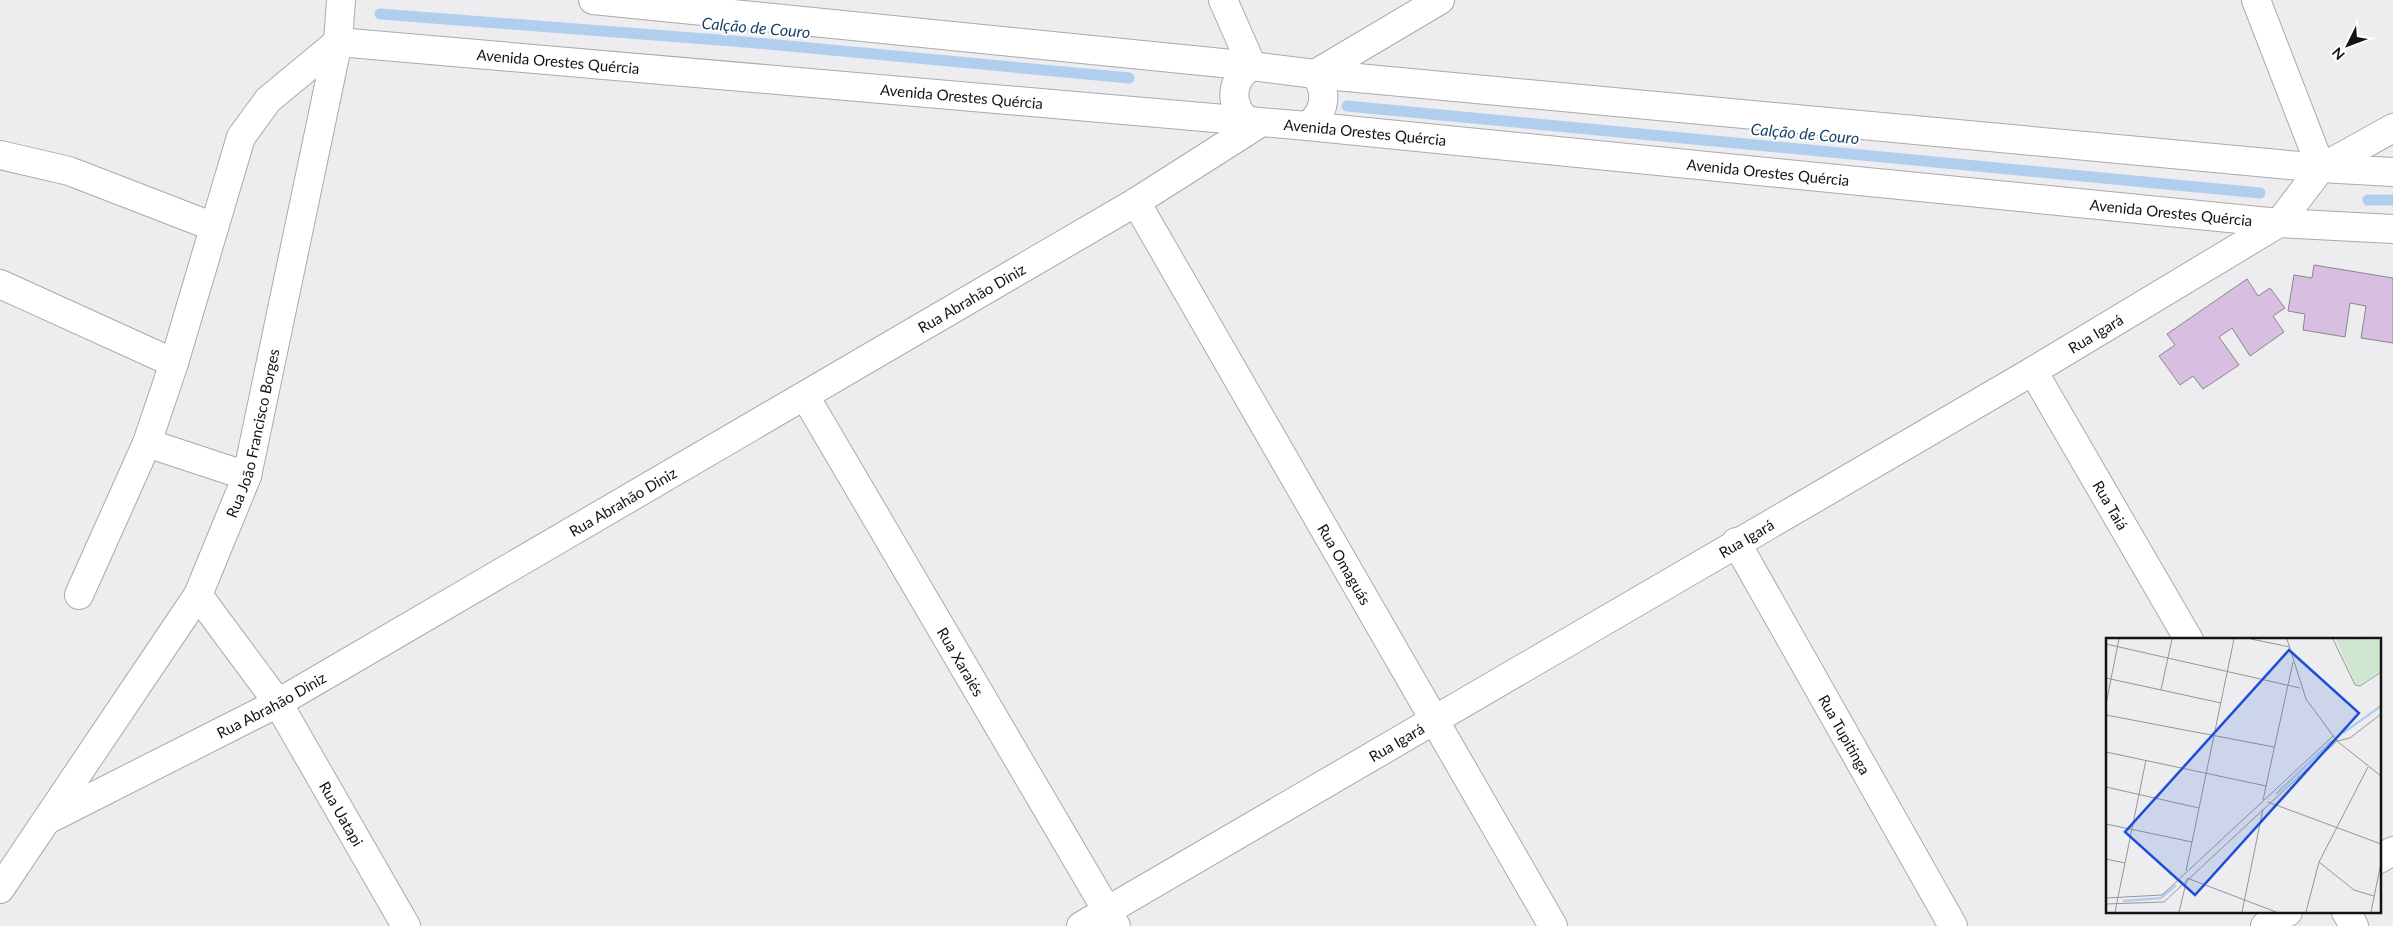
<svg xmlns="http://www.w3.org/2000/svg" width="2393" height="926" viewBox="0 0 2393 926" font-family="Lato,sans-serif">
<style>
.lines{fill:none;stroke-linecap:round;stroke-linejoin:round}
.stream{stroke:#b1ceef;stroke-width:11}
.building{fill:#d8bfe2;stroke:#888788}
.minor-casing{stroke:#aaaaab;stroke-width:30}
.minor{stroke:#fff;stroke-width:28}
.labels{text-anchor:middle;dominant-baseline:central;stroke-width:4;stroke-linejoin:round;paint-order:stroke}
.street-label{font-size:15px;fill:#131313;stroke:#fff}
.water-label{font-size:16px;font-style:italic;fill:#17416a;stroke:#fff}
.inset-river{fill:none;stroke:#b1ceef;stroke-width:2.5}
.inset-road{fill:none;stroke:#969697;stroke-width:1}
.view{fill:#1d4ed8;fill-opacity:0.15;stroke:#1d4ed8;stroke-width:2.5}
.inset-edge{fill:none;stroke:#131313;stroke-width:2.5}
</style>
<rect width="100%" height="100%" fill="#ededef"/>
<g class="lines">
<!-- stream -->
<g class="stream">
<polyline points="380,14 745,42 1129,78"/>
<polyline points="1347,106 2260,193"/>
<polyline points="2368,200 2393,200"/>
</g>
</g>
<!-- building -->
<g class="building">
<polygon points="2314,265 2393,278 2393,343 2361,338 2366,306 2350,303 2345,337 2303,330 2305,314 2288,311 2294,275 2312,278"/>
<polygon points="2247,279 2258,296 2270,288 2285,308 2273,316 2284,332 2250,356 2232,328 2219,337 2239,365 2203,389 2193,376 2180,385 2159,356 2175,345 2167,334"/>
</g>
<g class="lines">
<defs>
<g id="minor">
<polyline points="593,0 1252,66 1315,74 2321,168 2393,172"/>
<polyline points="1223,0 1252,66"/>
<polyline points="2256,0 2321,168"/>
<path id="s1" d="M338,42L1307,126L2279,223L2393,229"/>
<polyline points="1315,74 1440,0"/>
<path d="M1249,122C1228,106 1230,79 1252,66"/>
<path d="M1307,126C1326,113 1328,92 1315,74"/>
<polyline points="0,155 69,171 214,227"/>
<path id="s2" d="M1136,202L1553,926"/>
<polyline points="0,284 174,363"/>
<path id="s3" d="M2033,371L2189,640"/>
<path id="s4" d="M805,396L1116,926"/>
<polyline points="147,443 247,476"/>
<path id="s5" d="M1736,542L1953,926"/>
<polyline points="79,595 147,443 174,363 241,137 268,100 338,42"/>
<path id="s6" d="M198,595L278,703L406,926"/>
<path id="s7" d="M47,820L278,703L1136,202L1260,123"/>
<polyline points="2379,859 2393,851"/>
<path id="s8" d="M0,889L198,595L247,476L338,42L341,0"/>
<polyline points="2346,912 2354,926"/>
<path id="s9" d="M1081,926L2033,371L2279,223L2321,168L2393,128"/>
<polyline points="2265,926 2288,912"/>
</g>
</defs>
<!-- minor casing -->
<use href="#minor" class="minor-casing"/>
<!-- minor -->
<use href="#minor" class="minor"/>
</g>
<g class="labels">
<!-- street labels -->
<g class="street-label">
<text stroke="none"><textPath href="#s1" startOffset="221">Avenida Orestes Quércia</textPath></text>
<text stroke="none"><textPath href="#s1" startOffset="626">Avenida Orestes Quércia</textPath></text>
<text stroke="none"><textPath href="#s1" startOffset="1031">Avenida Orestes Quércia</textPath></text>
<text stroke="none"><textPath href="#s1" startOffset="1436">Avenida Orestes Quércia</textPath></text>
<text stroke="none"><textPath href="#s1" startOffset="1841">Avenida Orestes Quércia</textPath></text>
<text stroke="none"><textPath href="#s7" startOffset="1062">Rua Abrahão Diniz</textPath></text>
<text stroke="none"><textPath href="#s9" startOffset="1175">Rua Igará</textPath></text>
<text stroke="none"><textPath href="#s8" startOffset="526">Rua João Francisco Borges</textPath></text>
<text stroke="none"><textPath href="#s7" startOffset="658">Rua Abrahão Diniz</textPath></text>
<text stroke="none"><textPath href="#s3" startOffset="155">Rua Taiá</textPath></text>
<text stroke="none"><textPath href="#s9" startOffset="770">Rua Igará</textPath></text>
<text stroke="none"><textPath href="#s2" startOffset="418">Rua Omaguás</textPath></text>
<text stroke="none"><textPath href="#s4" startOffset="308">Rua Xaraiés</textPath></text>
<text stroke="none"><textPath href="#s7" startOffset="252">Rua Abrahão Diniz</textPath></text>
<text stroke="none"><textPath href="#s5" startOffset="221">Rua Tupitinga</textPath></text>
<text stroke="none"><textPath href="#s9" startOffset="365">Rua Igará</textPath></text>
<text stroke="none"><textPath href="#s6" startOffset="262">Rua Uatapi</textPath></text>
</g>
<!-- water labels -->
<g class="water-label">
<text transform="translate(756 27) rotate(5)">Calção de Couro</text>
<text transform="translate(1805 133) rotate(5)">Calção de Couro</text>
</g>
</g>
<!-- overview -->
<g transform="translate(2106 638)">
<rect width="275" height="275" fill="#ededef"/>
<path d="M230,1L275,2V32L254,47L249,46Z" fill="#d0e7cf"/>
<path class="inset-river" d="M237,95L275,68M170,156L226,103M17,263L55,260L70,247"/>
<path class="inset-road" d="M145,1L184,9M181,1L200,61L231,103L275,138M227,1L249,47L254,48L275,34M0,6L194,50M0,40L115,65M55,52L66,1M0,66L13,1M0,77L168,109M0,114L160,148M0,149L93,170M157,162L187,24M162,164L275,206M0,186L86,204M0,221L19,225M213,224L248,252L268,258M80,233L128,1M81,240L170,274M0,260L56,257L227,98M0,266L58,264L231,103L244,100L275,76M9,274L40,122M73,274L81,241M136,274L157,171M200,274L213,224L262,129M265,274L275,225"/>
<path class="view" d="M183,12L253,75L89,257L19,194Z"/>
<rect width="275" height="275" class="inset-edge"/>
</g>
<!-- north arrow -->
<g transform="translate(2348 45) rotate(228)" stroke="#ffffff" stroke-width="4" paint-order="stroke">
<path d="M0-4L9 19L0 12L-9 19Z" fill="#131313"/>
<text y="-8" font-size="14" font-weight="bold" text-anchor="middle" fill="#131313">N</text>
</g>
</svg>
